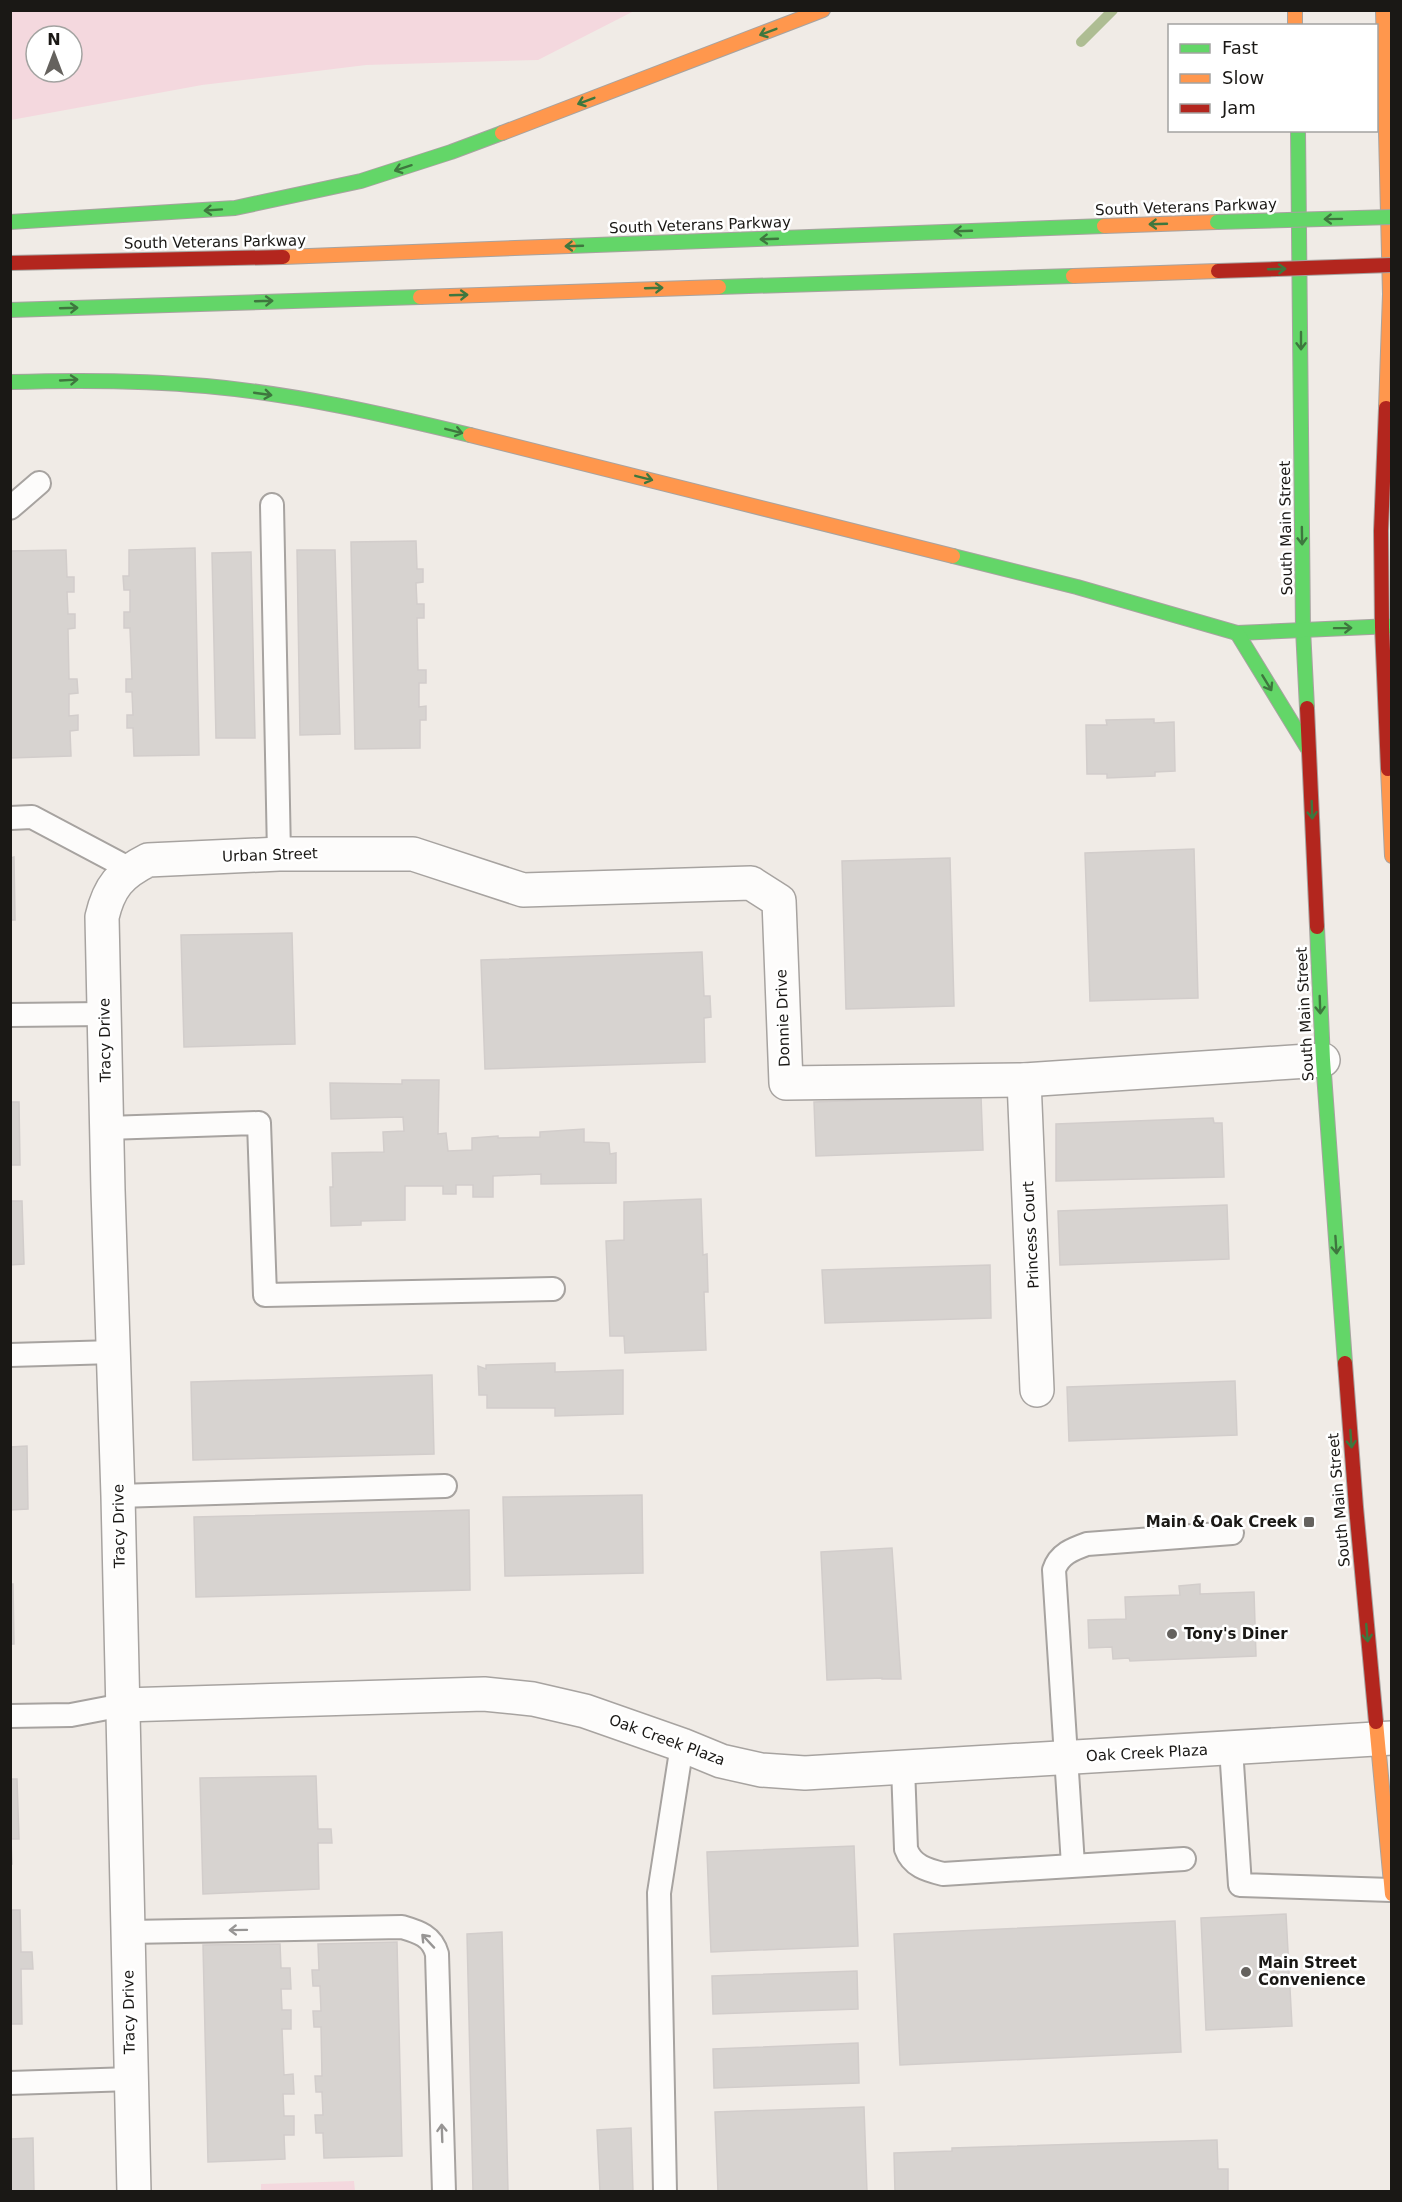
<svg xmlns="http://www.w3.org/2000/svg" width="1402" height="2202" viewBox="0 0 1402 2202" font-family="'DejaVu Sans',sans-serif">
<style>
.green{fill:#f4d8de;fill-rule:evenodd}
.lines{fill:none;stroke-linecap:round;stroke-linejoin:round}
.stream{stroke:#aebd93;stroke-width:10}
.building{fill:#d7d3d0;stroke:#d2cdcb;stroke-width:1.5}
.lane-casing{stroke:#a7a3a0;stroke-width:26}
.street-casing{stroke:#a7a3a0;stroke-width:36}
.fast-casing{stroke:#a7a3a0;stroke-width:16}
.slow-casing{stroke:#a7a3a0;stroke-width:16}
.jam-casing{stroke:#a7a3a0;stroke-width:16}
.lane{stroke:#fdfcfb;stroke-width:22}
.street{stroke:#fdfcfb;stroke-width:33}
.fast{stroke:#63d668;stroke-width:14}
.slow{stroke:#ff974d;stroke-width:14}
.jam{stroke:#b3261e;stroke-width:14}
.fast-bridge-casing{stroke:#a7a3a0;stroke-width:16;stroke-linecap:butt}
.jam-bridge-casing{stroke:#a7a3a0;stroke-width:16;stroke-linecap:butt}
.fast-bridge{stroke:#63d668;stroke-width:14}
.jam-bridge{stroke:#b3261e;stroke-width:14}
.oneway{stroke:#3e773e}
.oneway2{stroke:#979594}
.poi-dot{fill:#65625e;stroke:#fff;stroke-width:2}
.labels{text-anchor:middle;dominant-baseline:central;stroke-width:5;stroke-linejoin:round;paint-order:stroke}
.street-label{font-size:15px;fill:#1a1815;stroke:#fff}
.poi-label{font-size:15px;font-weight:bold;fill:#1a1815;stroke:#fff;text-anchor:start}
</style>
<rect width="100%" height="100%" fill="#f0ebe6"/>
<!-- green -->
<g class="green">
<path d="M11,10H634V11L538,60L366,65L202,85L11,120ZM36,36H72V72H36Z"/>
<polygon points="354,2181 355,2191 261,2191 261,2184"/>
</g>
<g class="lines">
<!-- stream -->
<polyline class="stream" points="1081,42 1113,10"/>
</g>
<!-- building -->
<g class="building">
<polygon points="416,541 417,569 423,569 423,582 416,583 417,604 424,604 424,618 417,618 418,670 426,670 426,683 419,683 419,707 426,706 426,720 420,720 420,748 355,749 351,542"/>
<polygon points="195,548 199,755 134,756 133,728 127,728 127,715 133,715 132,692 126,692 126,679 132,679 130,628 124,628 124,612 130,612 130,590 124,590 123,576 129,576 129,550"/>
<polygon points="66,550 67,577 74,577 74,592 67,592 68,614 75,614 75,628 68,629 69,679 77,679 78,693 69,694 69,716 78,715 78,730 70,731 71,756 10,758 10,551"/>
<polygon points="297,550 335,550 340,734 300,735"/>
<polygon points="251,552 255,738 216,738 212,553"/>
<polygon points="1154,719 1154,723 1174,722 1175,771 1155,772 1155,776 1107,778 1107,774 1087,774 1086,725 1107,725 1106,720"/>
<polygon points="1194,849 1198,998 1090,1001 1085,853"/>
<polygon points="14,857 15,920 10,920 10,858"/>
<polygon points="950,858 954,1006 846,1009 842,861"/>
<polygon points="292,933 295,1044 184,1047 181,935"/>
<polygon points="702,952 704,996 710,996 711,1017 704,1018 705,1062 485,1069 481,960"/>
<polygon points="402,1080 439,1080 438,1134 446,1133 448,1151 472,1150 472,1138 498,1136 498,1138 540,1137 540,1132 584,1129 584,1142 609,1143 610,1154 616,1153 616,1183 541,1184 541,1174 493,1176 493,1197 473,1197 473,1185 456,1185 456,1194 443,1194 443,1186 405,1186 405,1220 361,1221 361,1225 331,1226 330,1187 333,1187 332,1153 384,1152 383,1132 404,1131 403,1117 331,1119 330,1083 402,1084"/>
<polygon points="981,1096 983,1150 816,1156 814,1102"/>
<polygon points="10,1102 19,1102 20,1165 10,1165"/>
<polygon points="1213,1118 1214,1123 1222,1123 1224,1177 1056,1181 1056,1124"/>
<polygon points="701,1199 703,1255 707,1254 708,1292 704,1292 706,1350 625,1353 624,1336 610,1336 606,1241 624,1240 624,1202"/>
<polygon points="10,1201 22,1201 24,1264 10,1265"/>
<polygon points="1227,1205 1229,1259 1060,1265 1058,1211"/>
<polygon points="990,1265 991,1318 825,1323 822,1270"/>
<polygon points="555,1363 555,1372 623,1370 623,1414 555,1416 555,1408 487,1408 487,1395 479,1395 478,1366 486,1369 486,1365"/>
<polygon points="432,1375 434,1454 193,1460 191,1382"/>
<polygon points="1235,1381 1237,1435 1069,1441 1067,1387"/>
<polygon points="27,1446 28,1509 10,1510 10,1447"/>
<polygon points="642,1495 643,1573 505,1576 503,1497"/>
<polygon points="469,1510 470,1590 196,1597 194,1517"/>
<polygon points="892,1548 901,1679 882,1679 882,1678 827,1680 821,1552"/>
<polygon points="10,1584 13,1584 14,1644 10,1644"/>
<polygon points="1200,1584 1200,1594 1254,1592 1256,1656 1130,1661 1129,1658 1113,1659 1112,1647 1089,1648 1088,1620 1126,1619 1125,1597 1180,1595 1179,1586"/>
<polygon points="316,1776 318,1829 331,1829 332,1843 318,1843 319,1889 203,1894 200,1778"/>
<polygon points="10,1779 17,1779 19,1839 11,1839 12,1864 10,1864"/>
<polygon points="854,1846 858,1946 711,1952 707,1852"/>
<polygon points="10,1910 20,1910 21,1952 32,1952 33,1969 21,1969 22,2024 10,2024"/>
<polygon points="1286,1914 1292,2026 1206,2030 1201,1918"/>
<polygon points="1175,1921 1181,2052 900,2065 894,1934"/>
<polygon points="502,1932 508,2192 473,2192 467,1934"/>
<polygon points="397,1942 402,2156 324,2158 323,2133 316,2133 315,2115 323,2115 322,2092 316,2092 315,2076 322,2076 321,2027 314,2027 313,2011 321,2011 320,1986 313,1986 312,1970 319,1970 318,1944"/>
<polygon points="280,1944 281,1968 290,1968 291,1989 281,1989 282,2010 291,2010 291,2029 282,2029 284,2075 293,2074 294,2094 283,2094 284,2116 294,2116 294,2135 284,2135 285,2159 208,2162 203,1945"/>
<polygon points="857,1971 858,2009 713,2014 712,1976"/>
<polygon points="858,2043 859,2083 714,2088 713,2049"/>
<polygon points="864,2107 867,2192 718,2192 715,2112"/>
<polygon points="631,2128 633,2192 600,2192 597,2130"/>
<polygon points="33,2138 34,2192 10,2192 10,2139"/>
<polygon points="1217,2140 1218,2169 1228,2169 1228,2192 895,2192 894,2153 952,2151 952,2148"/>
</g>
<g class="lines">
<defs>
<g id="lane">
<polyline points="272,505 279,854"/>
<polyline points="10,508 39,483"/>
<polyline points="10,818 32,817 130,869"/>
<polyline points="10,1015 104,1014"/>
<polyline points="107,1128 259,1123 265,1295 553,1289"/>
<polyline points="10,1355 114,1352"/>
<polyline points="118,1496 445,1486"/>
<polyline points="10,1716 71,1715 123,1705"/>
<polyline points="1231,1748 1240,1885 1391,1890"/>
<path d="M903,1767L906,1849C912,1866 927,1870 943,1874L1184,1859"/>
<path d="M1073,1865L1054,1570C1059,1554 1073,1549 1087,1544L1232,1533"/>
<path d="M128,1932L402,1927C419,1932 432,1936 437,1954L444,2192"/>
<polyline points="10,2083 131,2079"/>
<polyline points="665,2192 659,1893 682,1745"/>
</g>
<g id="street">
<polyline points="1024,1080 1037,1390"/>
<polyline points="123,1705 484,1694 533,1699 585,1711 682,1745 721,1761 761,1770 805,1773 1392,1738"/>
<path d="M134,2192L118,1496L108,1190L102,917C109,887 120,874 148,860L279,854H413L523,890L751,883L779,901L786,1083L1024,1080L1323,1060"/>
</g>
<g id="fast">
<polyline points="1298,130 1303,629 1307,708"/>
<polyline points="10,222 235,208 361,181 451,152 502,133"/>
<polyline points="569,246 1104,226"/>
<polyline points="719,287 1073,276"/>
<polyline points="10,310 420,297"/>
<path d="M10,382C75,380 141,380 206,386C295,394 383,414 470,435"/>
<polyline points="953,556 1077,587 1237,633 1392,626"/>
<polyline points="1237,633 1308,749"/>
<polyline points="1317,927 1323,1060 1345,1363"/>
</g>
<g id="slow">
<polyline points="1295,10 1295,26"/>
<polyline points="1383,10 1390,294 1386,408"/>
<polyline points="502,133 823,10"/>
<polyline points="1104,226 1217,222"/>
<polyline points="283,257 569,246"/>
<polyline points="1073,276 1218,271"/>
<polyline points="420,297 719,287"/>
<polyline points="470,435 953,556"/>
<polyline points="1388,769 1392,856"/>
<polyline points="1376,1722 1392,1894"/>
</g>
<g id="jam">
<polyline points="10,263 283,257"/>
<polyline points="1386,408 1381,531 1382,627 1388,769"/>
<polyline points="1307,708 1317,927"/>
<polyline points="1345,1363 1356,1507 1376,1722"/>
</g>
</defs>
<!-- lane casing -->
<use href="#lane" class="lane-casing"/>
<!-- street casing -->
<use href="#street" class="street-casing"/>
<!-- fast casing -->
<use href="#fast" class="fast-casing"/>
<!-- slow casing -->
<use href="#slow" class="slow-casing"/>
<!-- jam casing -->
<use href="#jam" class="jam-casing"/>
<!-- lane -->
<use href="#lane" class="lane"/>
<!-- street -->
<use href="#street" class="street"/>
<!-- fast -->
<use href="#fast" class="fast"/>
<!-- slow -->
<use href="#slow" class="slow"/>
<!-- jam -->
<use href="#jam" class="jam"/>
<defs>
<polyline id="fast-bridge" points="1217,222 1392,217"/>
<polyline id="jam-bridge" points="1218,271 1392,265"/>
</defs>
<!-- fast-bridge casing -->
<use href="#fast-bridge" class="fast-bridge-casing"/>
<!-- jam-bridge casing -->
<use href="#jam-bridge" class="jam-bridge-casing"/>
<!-- fast-bridge -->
<use href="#fast-bridge" class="fast-bridge"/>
<!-- jam-bridge -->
<use href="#jam-bridge" class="jam-bridge"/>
</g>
<!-- one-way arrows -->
<defs><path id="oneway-shaft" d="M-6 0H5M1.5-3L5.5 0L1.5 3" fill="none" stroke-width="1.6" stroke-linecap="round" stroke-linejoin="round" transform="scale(1.5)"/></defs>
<g class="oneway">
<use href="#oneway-shaft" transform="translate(768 32) rotate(159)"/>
<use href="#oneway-shaft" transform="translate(586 101) rotate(159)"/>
<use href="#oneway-shaft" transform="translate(403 168) rotate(162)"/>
<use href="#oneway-shaft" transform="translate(213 210) rotate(176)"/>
<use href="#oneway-shaft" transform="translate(1333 219) rotate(179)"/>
<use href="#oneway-shaft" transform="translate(1158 224) rotate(178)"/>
<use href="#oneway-shaft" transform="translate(963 231) rotate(178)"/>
<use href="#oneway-shaft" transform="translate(769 239) rotate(178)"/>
<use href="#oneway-shaft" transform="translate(574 246) rotate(178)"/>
<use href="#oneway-shaft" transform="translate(1277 269) rotate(-2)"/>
<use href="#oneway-shaft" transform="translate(654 288) rotate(-2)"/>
<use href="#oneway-shaft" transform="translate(459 295) rotate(-2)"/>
<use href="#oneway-shaft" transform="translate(264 301) rotate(-2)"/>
<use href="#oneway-shaft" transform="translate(69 308) rotate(-2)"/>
<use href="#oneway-shaft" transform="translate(1301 341) rotate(90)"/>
<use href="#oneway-shaft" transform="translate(69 380) rotate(-3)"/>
<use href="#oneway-shaft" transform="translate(263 394) rotate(8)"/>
<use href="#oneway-shaft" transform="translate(454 431) rotate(14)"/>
<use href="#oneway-shaft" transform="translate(644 478) rotate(14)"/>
<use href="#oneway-shaft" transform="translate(1302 536) rotate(89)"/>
<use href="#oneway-shaft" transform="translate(1343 628) rotate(-1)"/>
<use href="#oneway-shaft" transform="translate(1267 683) rotate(59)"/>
<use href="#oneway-shaft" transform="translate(1312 810) rotate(88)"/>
<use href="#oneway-shaft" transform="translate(1320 1005) rotate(88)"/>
<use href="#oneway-shaft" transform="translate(1336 1245) rotate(86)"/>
<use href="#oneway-shaft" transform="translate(1351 1439) rotate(86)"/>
<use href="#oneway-shaft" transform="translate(1367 1633) rotate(85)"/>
</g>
<g class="oneway2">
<use href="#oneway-shaft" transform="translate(238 1930) rotate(179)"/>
<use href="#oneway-shaft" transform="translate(428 1941) rotate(-133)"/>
<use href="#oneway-shaft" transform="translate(442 2133) rotate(-92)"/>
</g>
<!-- markers -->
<g class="poi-dot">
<rect x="1303" y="1516" width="12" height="12" rx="3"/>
<circle cx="1172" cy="1634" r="6"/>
<circle cx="1246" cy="1972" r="6"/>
</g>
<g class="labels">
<!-- street labels -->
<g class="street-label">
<text transform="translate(1186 207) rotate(-2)">South Veterans Parkway</text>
<text transform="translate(700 225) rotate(-2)">South Veterans Parkway</text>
<text transform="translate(215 242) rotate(-1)">South Veterans Parkway</text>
<text transform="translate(1286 528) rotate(-91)">South Main Street</text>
<text transform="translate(270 855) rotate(-2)">Urban Street</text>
<text transform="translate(1305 1014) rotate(-93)">South Main Street</text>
<text transform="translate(783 1018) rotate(-92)">Donnie Drive</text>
<text transform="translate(105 1040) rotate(-91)">Tracy Drive</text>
<text transform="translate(1031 1235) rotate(-93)">Princess Court</text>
<text transform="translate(1339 1500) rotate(-95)">South Main Street</text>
<text transform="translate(119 1526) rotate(-91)">Tracy Drive</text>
<text transform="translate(667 1740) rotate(20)">Oak Creek Plaza</text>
<text transform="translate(1147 1753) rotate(-3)">Oak Creek Plaza</text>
<text transform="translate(129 2012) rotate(-91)">Tracy Drive</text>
</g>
<!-- poi labels -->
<g class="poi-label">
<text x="1297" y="1522" text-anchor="end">Main &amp; Oak Creek</text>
<text x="1184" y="1634">Tony's Diner</text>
<text x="1258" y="1963">Main Street<tspan x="1258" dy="17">Convenience</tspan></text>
</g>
</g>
<!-- border -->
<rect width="1402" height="2202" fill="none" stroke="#1a1815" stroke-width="24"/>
<!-- legend -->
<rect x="1168" y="24" width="210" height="108" fill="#ffffff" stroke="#a3a3a1" stroke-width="1.5"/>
<rect x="1180" y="44" width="30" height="9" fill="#63d668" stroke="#a3a3a1" stroke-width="1.5"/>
<text x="1222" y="54" font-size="18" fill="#1a1815">Fast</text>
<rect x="1180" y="74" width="30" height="9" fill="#ff974d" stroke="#a3a3a1" stroke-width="1.5"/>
<text x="1222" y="84" font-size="18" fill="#1a1815">Slow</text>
<rect x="1180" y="104" width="30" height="9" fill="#b3261e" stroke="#a3a3a1" stroke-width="1.5"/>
<text x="1222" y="114" font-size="18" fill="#1a1815">Jam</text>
<!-- north arrow -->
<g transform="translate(54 54)"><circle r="28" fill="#ffffff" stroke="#a3a3a1" stroke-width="1.5"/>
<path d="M0-4.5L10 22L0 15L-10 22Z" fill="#65625e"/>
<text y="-9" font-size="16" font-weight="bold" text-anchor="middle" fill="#1a1815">N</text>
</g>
</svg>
